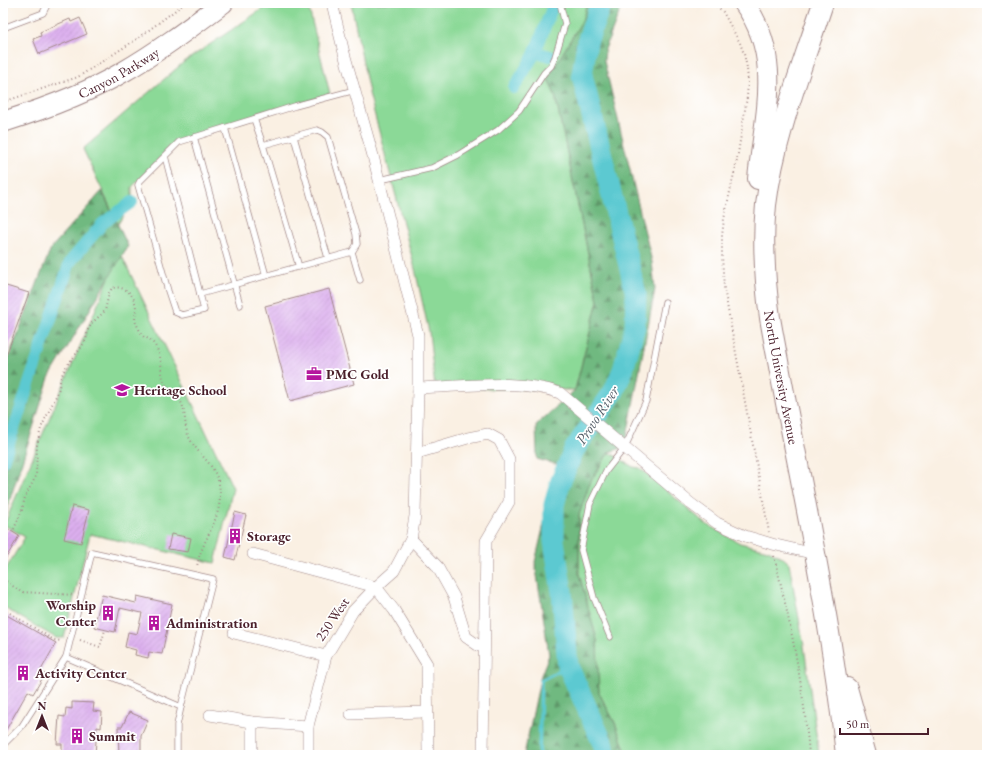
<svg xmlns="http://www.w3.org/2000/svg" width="990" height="758" viewBox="0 0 990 758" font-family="'EB Garamond',serif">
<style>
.green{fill:#8bd997;stroke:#6a7c61}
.forest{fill:url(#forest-firs);stroke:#5d6c56}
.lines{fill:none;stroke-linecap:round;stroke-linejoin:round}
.stream{stroke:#5cc9d1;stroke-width:3.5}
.canal{stroke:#5cc9d1;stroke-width:12}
.river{stroke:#5cc9d1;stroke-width:21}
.building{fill:url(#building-hatch)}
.lane-casing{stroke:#a28887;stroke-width:7}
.street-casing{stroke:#a28887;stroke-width:12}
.highway-casing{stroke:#a28887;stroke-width:22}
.path{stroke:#a28887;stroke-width:2;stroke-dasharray:1 3;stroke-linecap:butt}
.lane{stroke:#fff;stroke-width:5.5}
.street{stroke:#fff;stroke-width:11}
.highway{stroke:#fff;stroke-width:20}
.labels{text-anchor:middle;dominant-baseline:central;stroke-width:3.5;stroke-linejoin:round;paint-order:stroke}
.street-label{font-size:14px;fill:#4a1f2b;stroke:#fff}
.poi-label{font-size:14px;font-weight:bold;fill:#4a1f2b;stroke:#fff;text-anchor:start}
.water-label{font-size:15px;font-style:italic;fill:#505a65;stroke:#fff}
</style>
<defs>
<pattern id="forest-firs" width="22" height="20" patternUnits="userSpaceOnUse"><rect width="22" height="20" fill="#70b980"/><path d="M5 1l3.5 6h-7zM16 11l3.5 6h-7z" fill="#5e9669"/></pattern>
<pattern id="building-hatch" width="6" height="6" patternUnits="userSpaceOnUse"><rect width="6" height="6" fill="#dcafee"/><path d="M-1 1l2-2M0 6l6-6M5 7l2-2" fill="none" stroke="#be96cc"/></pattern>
</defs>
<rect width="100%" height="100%" fill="#fff"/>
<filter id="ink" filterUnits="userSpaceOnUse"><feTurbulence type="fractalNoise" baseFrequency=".025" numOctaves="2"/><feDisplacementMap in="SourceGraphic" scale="8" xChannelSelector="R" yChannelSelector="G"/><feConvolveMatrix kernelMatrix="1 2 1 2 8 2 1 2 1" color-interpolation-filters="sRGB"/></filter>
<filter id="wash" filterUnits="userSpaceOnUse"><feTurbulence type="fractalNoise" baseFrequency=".012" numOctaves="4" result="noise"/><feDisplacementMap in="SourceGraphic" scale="16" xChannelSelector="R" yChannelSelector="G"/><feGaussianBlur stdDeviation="0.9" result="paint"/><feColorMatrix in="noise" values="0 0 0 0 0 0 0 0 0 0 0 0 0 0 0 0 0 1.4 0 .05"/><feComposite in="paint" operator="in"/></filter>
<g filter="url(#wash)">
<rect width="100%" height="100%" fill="#faf0e3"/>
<!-- green -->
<g class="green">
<polygon points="271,3 297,3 309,9 330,94 178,141 132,187 132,202 118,224 83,149 184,62"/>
<polygon points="351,3 587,3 583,19 548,78 555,95 598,301 575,390 435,388 429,332 415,269 369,93"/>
<polygon points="120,252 233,488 215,563 90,534 64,638 56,638 3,607 4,572 25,537 4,525"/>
<polygon points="609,452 633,467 640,468 706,524 740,543 768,550 782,557 789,563 804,646 819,755 627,755 615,723 599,693 597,668 597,640 579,574 579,515 590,482"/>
</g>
<!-- forest -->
<g class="forest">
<polygon points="587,3 623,3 605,49 604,61 652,262 655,289 625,447 609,452 590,482 579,515 579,574 597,640 599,693 615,723 627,755 524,755 541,675 549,655 535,562 558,465 537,459 536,425 575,390 598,301 555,95 548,78 583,19"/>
<polygon points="102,191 128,246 49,378 3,521 3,372 51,248"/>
</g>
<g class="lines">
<!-- stream -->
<polyline class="stream" points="539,755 541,680 568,666"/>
<!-- canal -->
<g class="canal">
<polyline points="534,55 539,53 550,56"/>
<polyline points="514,88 534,55 554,3"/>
<polyline points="3,461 70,262 103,223 132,202"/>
</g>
<!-- river -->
<polyline class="river" points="601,3 587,42 582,75 636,294 635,326 623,370 614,391 574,450 560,483 554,505 554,541 562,592 568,666 604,746 605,755"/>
</g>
<g id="blocks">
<!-- building -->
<g class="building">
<polygon points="80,18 87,34 39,54 33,39 41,36 40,32 70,19 71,22"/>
<polygon points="3,285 29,293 4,361 3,361"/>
<polygon points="329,289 354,384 290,401 265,306"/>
<polygon points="72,506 89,510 81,543 64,539"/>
<polygon points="235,512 246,515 235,560 225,557"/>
<polygon points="8,529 19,536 3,563 3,536"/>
<polygon points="171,534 191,538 188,552 168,549"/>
<polygon points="102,595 136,603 137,596 172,604 162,654 149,652 148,658 135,655 136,650 125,647 128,632 137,634 142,613 120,608 115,632 94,627"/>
<polygon points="3,613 56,643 40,672 45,674 33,694 28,691 3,735"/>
<polygon points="72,702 94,703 93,711 102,712 101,728 97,727 95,755 67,755 68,754 62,753 62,744 57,744 59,716 65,717 66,708 72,709"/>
<polygon points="129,712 148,720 141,736 141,755 119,755 118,727 122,727"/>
</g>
</g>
</g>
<g filter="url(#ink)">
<use href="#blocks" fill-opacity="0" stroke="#a28887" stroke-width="1"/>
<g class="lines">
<defs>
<g id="lane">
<polyline points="3,28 43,13 48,3"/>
<polyline points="254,119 263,145 317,130 322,132 328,137 356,234 357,244 352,252"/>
<polyline points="225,128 266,276"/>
<polyline points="194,137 240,305"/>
<polyline points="294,137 328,258"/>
<polyline points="263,145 299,267"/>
<polyline points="165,156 204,310 182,315 175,312 168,291 138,185 140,181 179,142 295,106 355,90"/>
<polyline points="380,180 432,168 458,155 498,130 519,111 544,73 551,66 555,57 565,24 560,3"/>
<polyline points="200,294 352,252 360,280"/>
<polyline points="610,637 594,598 581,550 590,504 606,471 625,447 646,401 665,302"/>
<polyline points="66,657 92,552 213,579 181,707"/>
<polyline points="3,745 22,726 66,657 181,707 177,725 177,755"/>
</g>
<g id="street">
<path d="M418,388C462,387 519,378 560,393L690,503L717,523L745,536L772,544L815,554"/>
<polyline points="417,453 468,438 488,434 499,440 509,459 509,502 486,541 483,755"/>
<polyline points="411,539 437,566 454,597 466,637 479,646 484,646"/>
<polyline points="253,554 376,587 394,610 427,664 428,755"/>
<polyline points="234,633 326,656"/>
<polyline points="351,714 427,712"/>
<polyline points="210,715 252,722 308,726"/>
<polyline points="252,755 252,722"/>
<polyline points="308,755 308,726 326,656 353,611 376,587 394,571 411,539 415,516 418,388 418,335 372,152 344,53 332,3"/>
</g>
<g id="highway">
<path d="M744,3C784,58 764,117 758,179"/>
<path id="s1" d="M823,3C802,67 774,138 766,205C762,242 765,281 770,318C796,463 830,608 846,755"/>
<path id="s2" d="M3,122C44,109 86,94 123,72C158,52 191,27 223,3"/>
<polyline points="847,688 866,755"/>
</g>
</defs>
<!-- lane casing -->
<use href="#lane" class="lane-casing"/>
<!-- street casing -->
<use href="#street" class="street-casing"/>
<!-- highway casing -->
<use href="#highway" class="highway-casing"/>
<!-- path -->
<g class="path">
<polyline points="714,3 723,12 740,43 744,54 747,68 748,81 747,97 737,160 724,219 722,236 722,255 724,288 769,532"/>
<polyline points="3,102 78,77 137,39 185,3"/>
<path d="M14,529L22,510L25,497L36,476L37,445L41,428L58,392L61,377L66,367L80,349L86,340L88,330L92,323L105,311L109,293L112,288C125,285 135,295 136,308C136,314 134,318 136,323C138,327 141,334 144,337C145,338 148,338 149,339C152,341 155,345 157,349C163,360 160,370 164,381C167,390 177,394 181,402C186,412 184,424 188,435C198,458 220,464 220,495C220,515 210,530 203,547C200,553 198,560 197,567"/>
<path d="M774,556C790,621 804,688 809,755"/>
<polyline points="3,579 21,592 74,595"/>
<polyline points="3,609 54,640 61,641"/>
<polyline points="80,640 100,647 105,630"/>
</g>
<!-- lane -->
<use href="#lane" class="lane"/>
<!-- street -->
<use href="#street" class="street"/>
<!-- highway -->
<use href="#highway" class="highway"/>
</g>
</g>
<!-- icons -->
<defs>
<symbol id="office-bare" viewBox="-9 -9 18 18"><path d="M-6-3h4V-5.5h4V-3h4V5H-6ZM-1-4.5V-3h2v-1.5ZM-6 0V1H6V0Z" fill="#b5179e" stroke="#fff" stroke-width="2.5" paint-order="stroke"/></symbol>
<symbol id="school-bare" viewBox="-9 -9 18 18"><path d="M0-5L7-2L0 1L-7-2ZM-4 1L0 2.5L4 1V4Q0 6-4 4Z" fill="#b5179e" stroke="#fff" stroke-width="2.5" paint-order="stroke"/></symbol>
<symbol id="building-bare" viewBox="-9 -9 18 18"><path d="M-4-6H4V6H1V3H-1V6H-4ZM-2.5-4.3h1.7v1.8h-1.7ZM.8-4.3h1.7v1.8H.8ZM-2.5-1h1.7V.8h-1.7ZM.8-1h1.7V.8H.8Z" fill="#b5179e" stroke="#fff" stroke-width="2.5" paint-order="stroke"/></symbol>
</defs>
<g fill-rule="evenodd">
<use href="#office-bare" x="303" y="363" width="22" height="22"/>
<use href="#school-bare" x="111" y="379" width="22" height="22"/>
<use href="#building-bare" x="224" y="525" width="22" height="22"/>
<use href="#building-bare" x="97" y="602" width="22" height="22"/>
<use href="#building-bare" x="143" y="612" width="22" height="22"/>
<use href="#building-bare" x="12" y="662" width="22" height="22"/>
<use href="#building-bare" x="66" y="725" width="22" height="22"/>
</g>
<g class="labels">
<!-- street labels -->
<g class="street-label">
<text stroke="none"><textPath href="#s2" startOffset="126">Canyon Parkway</textPath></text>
<text stroke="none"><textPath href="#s1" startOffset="384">North University Avenue</textPath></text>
<text transform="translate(332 619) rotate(-56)">250 West</text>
</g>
<!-- poi labels -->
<g class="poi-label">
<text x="326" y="374">PMC Gold</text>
<text x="134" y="390">Heritage School</text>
<text x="247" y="536">Storage</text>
<text x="96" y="605" text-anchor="end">Worship<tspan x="96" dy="16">Center</tspan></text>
<text x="166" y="623">Administration</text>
<text x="35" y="673">Activity Center</text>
<text x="89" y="736">Summit</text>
</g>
<!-- water labels -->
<g class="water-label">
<text transform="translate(597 415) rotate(-57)">Provo River</text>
</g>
</g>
<!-- margin -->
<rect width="990" height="758" fill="none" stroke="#fff" stroke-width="16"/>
<!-- north arrow -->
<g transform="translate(42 716)" stroke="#ffffff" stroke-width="3" paint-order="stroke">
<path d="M0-3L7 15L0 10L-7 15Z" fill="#4a1f2b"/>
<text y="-6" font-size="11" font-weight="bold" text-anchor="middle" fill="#4a1f2b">N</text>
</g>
<!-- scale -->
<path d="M840 728v6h88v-6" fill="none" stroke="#4a1f2b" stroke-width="2"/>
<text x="846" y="728" font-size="12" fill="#4a1f2b" stroke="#ffffff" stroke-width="3" paint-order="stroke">50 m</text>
</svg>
